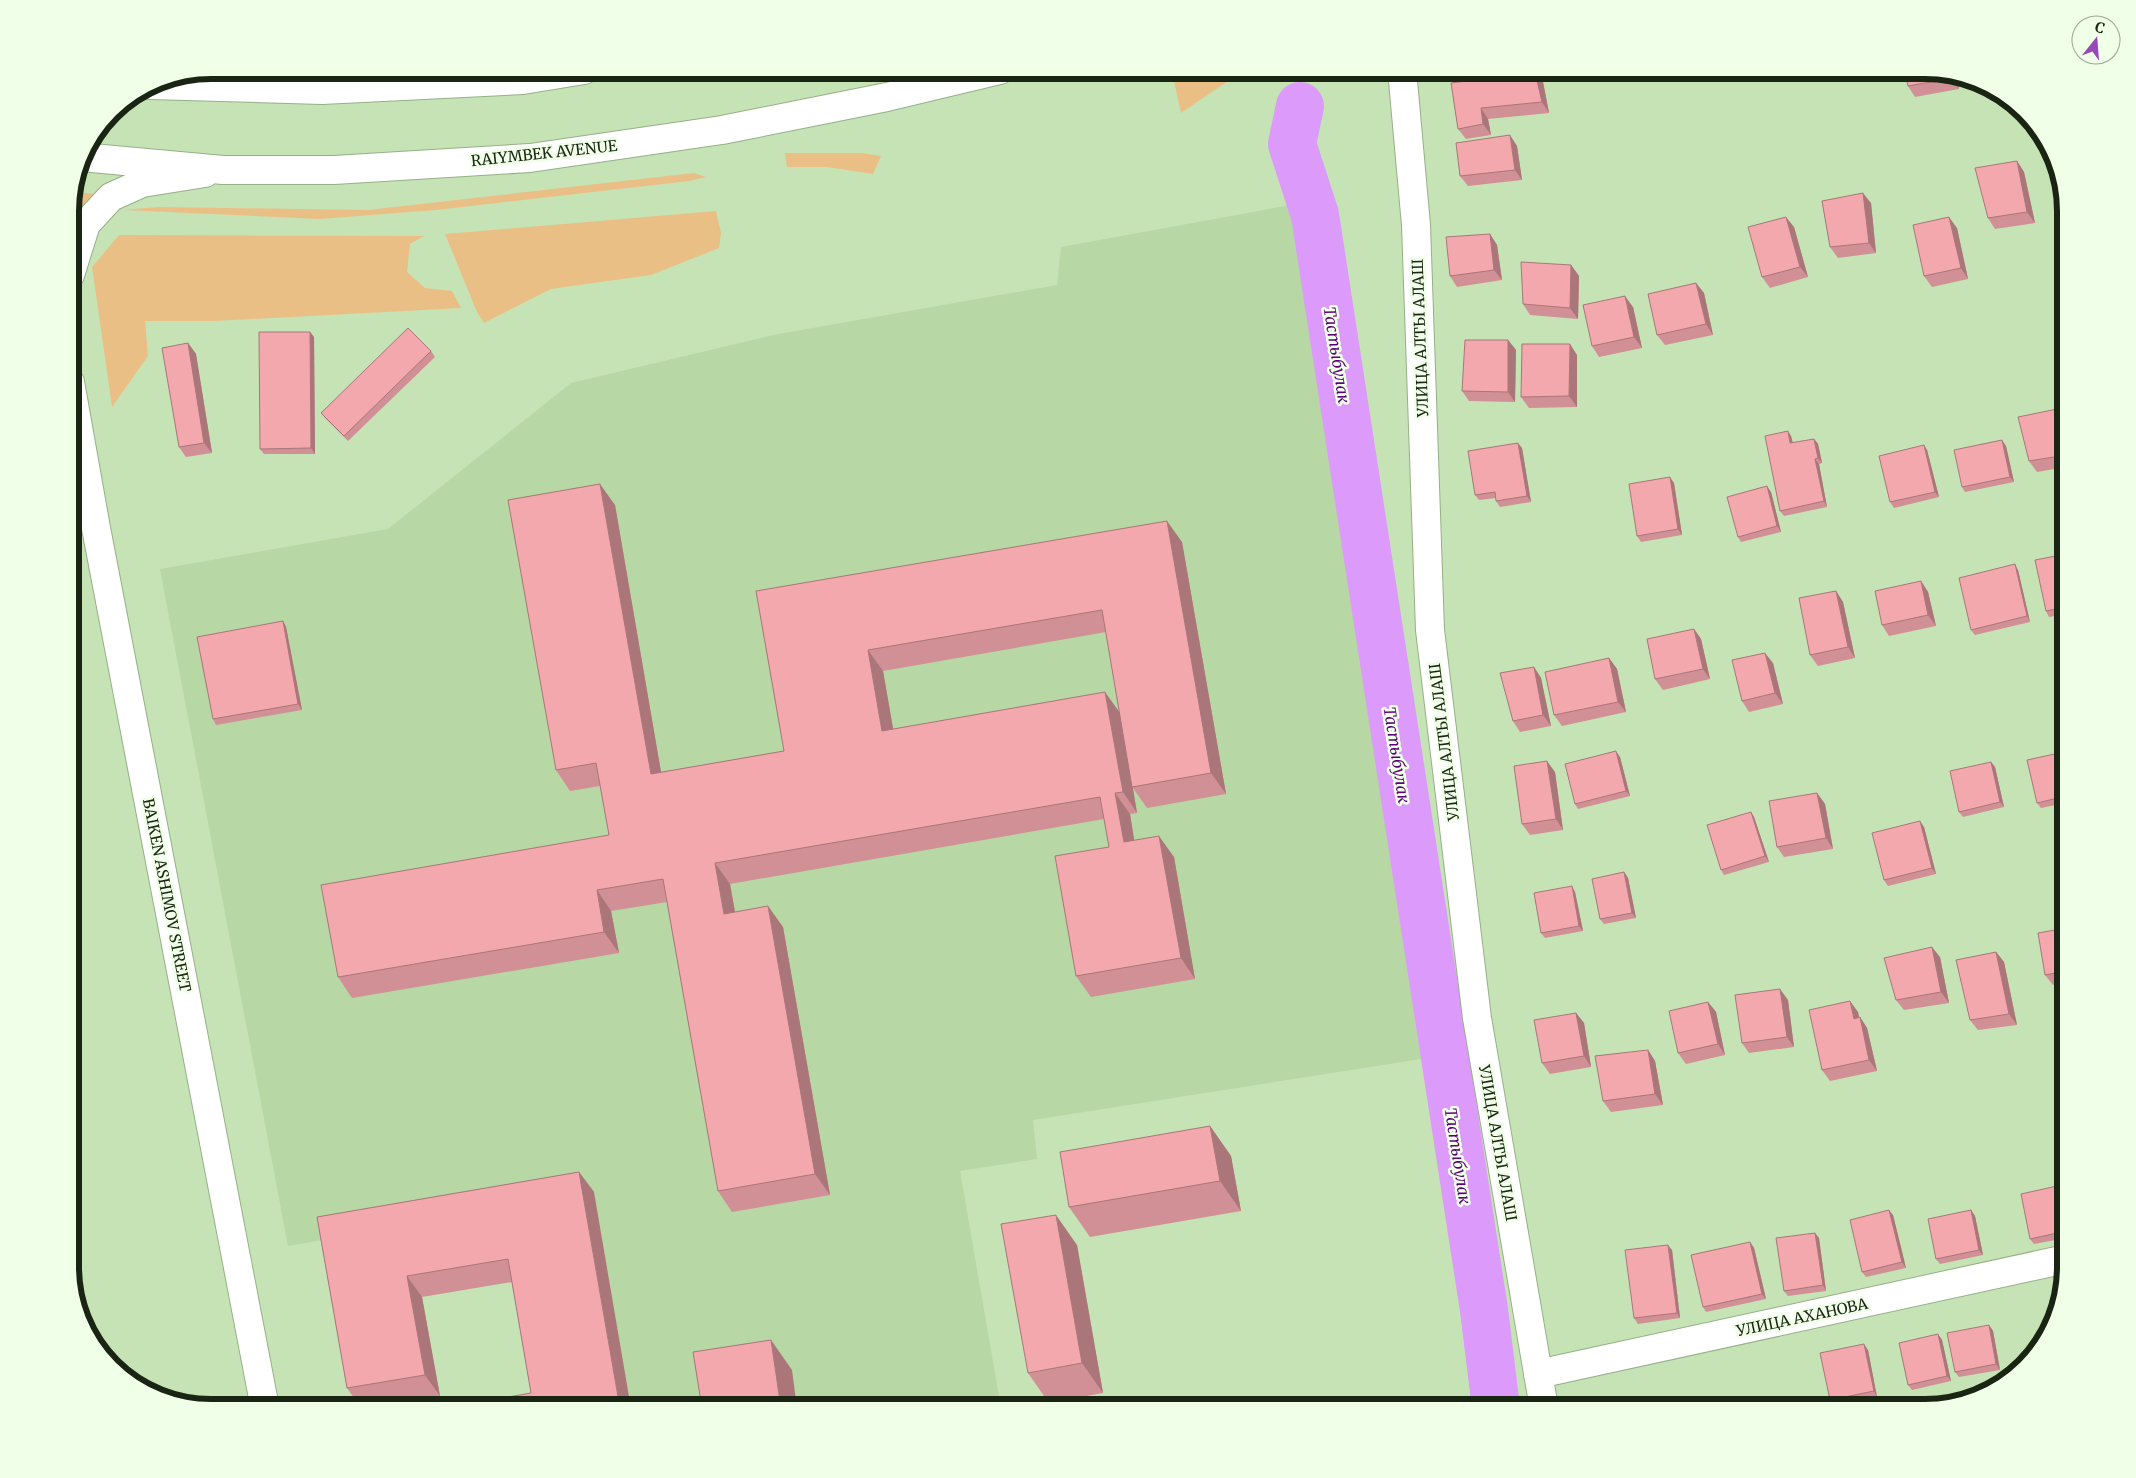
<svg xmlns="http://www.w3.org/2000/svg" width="2136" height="1478" viewBox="0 0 2136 1478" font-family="Merriweather,serif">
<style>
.built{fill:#b7d7a4}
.green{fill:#eabf86}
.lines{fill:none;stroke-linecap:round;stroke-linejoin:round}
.river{stroke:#dc9bfa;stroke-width:48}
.secondary-casing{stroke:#95b086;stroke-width:30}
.highway-casing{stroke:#95b086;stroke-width:30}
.secondary{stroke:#fff;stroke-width:28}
.highway{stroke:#fff;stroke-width:28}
.wall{fill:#d19095;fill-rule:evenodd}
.shaded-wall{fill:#aa7679}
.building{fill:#f3a8ad;stroke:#aa7679}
.labels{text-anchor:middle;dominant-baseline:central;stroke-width:5;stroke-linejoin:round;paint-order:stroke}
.street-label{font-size:15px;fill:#1a2413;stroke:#f0ffe8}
.water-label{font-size:16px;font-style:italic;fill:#5c007a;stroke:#f0ffe8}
.rim{fill:none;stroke:#1a2413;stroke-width:6}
</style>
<rect width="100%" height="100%" fill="#c6e3b6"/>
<!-- built -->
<polygon class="built" points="1291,205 1421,1059 1033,1120 1037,1159 960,1171 1001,1408 631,1408 594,1193 288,1246 160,569 388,529 571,383 773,335 1057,285 1061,247"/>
<!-- green -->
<g class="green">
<polygon points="1209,70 1298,70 1231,79 1181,113 1174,81"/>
<polygon points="785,153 862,153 881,156 873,174 827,167 787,167"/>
<polygon points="694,173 706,177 689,181 436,210 320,219 123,210 159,207 368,210"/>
<polygon points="72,192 99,194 70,248 70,202"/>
<polygon points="716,211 721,233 719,248 651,275 551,289 484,323 477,312 445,234"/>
<polygon points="119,235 424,236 410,244 407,272 425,288 452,291 461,308 214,321 145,321 148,356 112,407 92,267"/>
</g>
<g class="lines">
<!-- river -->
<polyline class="river" points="1300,106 1292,144 1315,215 1484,1310 1496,1408"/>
<defs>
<g id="secondary">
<polyline points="1402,70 1416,225 1430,630 1477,1018 1544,1408"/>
<polyline points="70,275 86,224 111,197 142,183 205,173"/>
<polyline points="70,382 96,528 265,1408"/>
<polyline points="1538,1374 2066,1259"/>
</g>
<g id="highway">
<polyline points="150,85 322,90 523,80 584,70"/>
<polyline points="81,157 223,170 334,170 530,158 722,130 887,97 1000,70"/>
</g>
</defs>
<!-- secondary casing -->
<use href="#secondary" class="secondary-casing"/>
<!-- highway casing -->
<use href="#highway" class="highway-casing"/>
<!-- secondary -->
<use href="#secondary" class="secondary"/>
<!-- highway -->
<use href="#highway" class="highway"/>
</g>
<!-- wall -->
<g class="wall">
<polygon points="1925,70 1957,80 1959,89 1915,97 1908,86"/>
<polygon points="1543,82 1549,113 1488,119 1491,135 1466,139 1458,129 1451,83"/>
<polygon points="1517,146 1522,180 1468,186 1460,176"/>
<polygon points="2051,154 2065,207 2058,197"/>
<polygon points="2017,161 2024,172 2035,223 1995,229 1988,218"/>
<polygon points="1871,203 1876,253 1838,258 1830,247"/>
<polygon points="1794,227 1808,277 1770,288 1762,277"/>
<polygon points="1957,228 1968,279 1932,287 1924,276"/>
<polygon points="1490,234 1497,245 1502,280 1457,287 1450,276"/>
<polygon points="1571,265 1579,276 1578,319 1530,315 1523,304"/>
<polygon points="1696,283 1704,293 1713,335 1665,345 1657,335"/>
<polygon points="1633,307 1642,348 1599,357 1592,346"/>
<polygon points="310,332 314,337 315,454 264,454 260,449"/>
<polygon points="1508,340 1516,350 1515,402 1469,401 1462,391"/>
<polygon points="188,343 196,354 212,453 186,457 179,447"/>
<polygon points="431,351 435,357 348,441 325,418 321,413"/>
<polygon points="1577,355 1577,407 1529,408 1521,397"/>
<polygon points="2062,408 2066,414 2066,467 2037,472 2029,461"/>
<polygon points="1791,436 1793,443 1814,439 1818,444 1822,463 1819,464 1827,507 1784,516 1780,511"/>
<polygon points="1924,445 1927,450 1939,497 1894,508 1890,502"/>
<polygon points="2006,446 2014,482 1965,492 1962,487"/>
<polygon points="1522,448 1531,502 1500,507 1496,501 1496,498 1479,500 1475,495"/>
<polygon points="1674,483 1682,535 1641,542 1637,536"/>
<polygon points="1771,492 1781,532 1741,542 1738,537"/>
<path d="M615,505L661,772L784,751L756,591L1182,542L1226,794L1147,808L1133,788L1137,813L1130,814L1134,840L1174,857L1195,979L1091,997L1076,976L1109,847L1104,819L730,884L735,912L783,927L830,1195L732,1212L718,1191L667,902L611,911L619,953L352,998L338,977L609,835L600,786L570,791L556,770ZM1106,632L1119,712L893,729L883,671Z"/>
<polygon points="2066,554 2066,614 2049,617 2046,611"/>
<polygon points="2018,570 2030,622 1975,635 1971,630"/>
<polygon points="1921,581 1928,592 1936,626 1889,636 1882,625"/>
<polygon points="1836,591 1843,602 1855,658 1818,666 1810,655"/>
<polygon points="283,621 286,627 302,710 216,725 213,719"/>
<polygon points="1694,629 1701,639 1710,679 1663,690 1655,679"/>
<polygon points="1609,658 1617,669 1626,712 1562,726 1554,715"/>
<polygon points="1773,663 1783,704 1749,712 1742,701"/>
<polygon points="1534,667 1541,678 1551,726 1520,732 1513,721"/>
<polygon points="2059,753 2063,758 2066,771 2066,803 2041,808 2037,803"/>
<polygon points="1620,757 1630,796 1578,809 1575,804"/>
<polygon points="1991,762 1995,767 2004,807 1963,817 1959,812"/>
<polygon points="1555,772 1563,830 1530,835 1522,824"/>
<polygon points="1817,793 1825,804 1833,849 1784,857 1777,847"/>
<polygon points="1751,812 1754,817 1769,862 1724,875 1721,870"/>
<polygon points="1924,827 1936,874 1888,886 1884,880"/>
<polygon points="1624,872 1628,878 1636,918 1604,924 1600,919"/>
<polygon points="1575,892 1583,931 1545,938 1541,933"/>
<polygon points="2066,928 2066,983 2053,985 2045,975"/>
<polygon points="1996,952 2004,962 2017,1025 1978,1030 1970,1020"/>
<polygon points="1940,957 1949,1003 1904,1010 1896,1000"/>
<polygon points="1788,1000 1794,1047 1749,1053 1742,1043"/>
<polygon points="1708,1002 1716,1012 1725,1055 1686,1064 1678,1053"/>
<polygon points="1858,1012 1859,1017 1860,1017 1867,1028 1877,1071 1830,1081 1822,1070"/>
<polygon points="1576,1013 1584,1023 1591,1067 1550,1074 1542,1063"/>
<polygon points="1648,1050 1655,1061 1663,1105 1611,1112 1603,1101"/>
<polygon points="1210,1126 1231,1156 1241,1211 1090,1237 1069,1207"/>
<polygon points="579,1172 594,1192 531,1393 512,1282 422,1297 440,1396 367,1408 361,1408 347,1388 317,1217"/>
<polygon points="2066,1184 2066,1238 2034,1244 2030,1239"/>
<polygon points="1971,1210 1975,1216 1983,1255 1940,1264 1936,1259"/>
<polygon points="1893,1215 1906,1268 1866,1277 1862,1272"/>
<polygon points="1819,1238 1826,1291 1788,1296 1784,1291"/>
<polygon points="1750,1242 1754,1248 1766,1299 1706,1312 1703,1307"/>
<polygon points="1077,1245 1103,1393 1049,1403 1028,1373"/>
<polygon points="1672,1250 1680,1318 1638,1324 1634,1318"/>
<polygon points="1989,1325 1993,1331 2000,1370 1959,1377 1955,1372"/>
<polygon points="1938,1334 1942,1340 1951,1381 1912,1390 1908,1385"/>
<polygon points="1868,1350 1877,1397 1834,1406 1830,1400"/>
</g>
<!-- shaded-wall -->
<g class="shaded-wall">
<polygon points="1535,72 1543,82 1549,113 1542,102"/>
<polygon points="1952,78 1957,80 1959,89"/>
<polygon points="1481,108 1488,119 1491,135 1483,124"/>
<polygon points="1510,135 1517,146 1522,180 1515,170"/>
<polygon points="2017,161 2024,172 2035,223 2027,212"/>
<polygon points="1863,193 1871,203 1876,253 1869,243"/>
<polygon points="1786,217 1794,227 1808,277 1800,267"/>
<polygon points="1949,217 1957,228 1968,279 1961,268"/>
<polygon points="1490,234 1497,245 1502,280 1494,270"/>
<polygon points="1571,265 1579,276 1578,319 1570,308"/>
<polygon points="1696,283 1704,293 1713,335 1706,324"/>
<polygon points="1625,296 1633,307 1642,348 1634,337"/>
<polygon points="310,332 314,337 315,454 311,448"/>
<polygon points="1508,340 1516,350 1515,402 1508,392"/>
<polygon points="188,343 196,354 212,453 204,443"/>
<polygon points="1570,344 1577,355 1577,407 1569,396"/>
<polygon points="2062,408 2066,414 2066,425"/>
<polygon points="1788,431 1791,436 1794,449 1790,443"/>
<polygon points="1814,439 1818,444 1822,463 1818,458"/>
<polygon points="2002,440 2006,446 2014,482 2010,477"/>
<polygon points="1518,443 1522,448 1531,502 1527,496"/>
<polygon points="1924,445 1927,450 1939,497 1935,492"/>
<polygon points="1815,459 1819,464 1827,507 1824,501"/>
<polygon points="1670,477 1674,483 1682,535 1678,529"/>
<polygon points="600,484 615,505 665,795 651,774"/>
<polygon points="1767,486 1771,492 1781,532 1777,526"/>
<polygon points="1167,521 1182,542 1226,794 1211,773"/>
<polygon points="2015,564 2018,570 2030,622 2027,616"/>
<polygon points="1921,581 1928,592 1936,626 1928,615"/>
<polygon points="1836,591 1843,602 1855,658 1848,647"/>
<polygon points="283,621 286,627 302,710 298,704"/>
<polygon points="1694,629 1701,639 1710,679 1703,669"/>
<polygon points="868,650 883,671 897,751 882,731"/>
<polygon points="1765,653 1773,663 1783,704 1775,693"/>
<polygon points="1609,658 1617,669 1626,712 1618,702"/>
<polygon points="1534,667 1541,678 1551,726 1543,715"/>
<polygon points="1105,692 1120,713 1137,813 1123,792"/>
<polygon points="1616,751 1620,757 1630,796 1626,791"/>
<polygon points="2059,753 2063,758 2066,771 2066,782"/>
<polygon points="1547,761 1555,772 1563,830 1556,819"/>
<polygon points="1991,762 1995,767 2004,807 2000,802"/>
<polygon points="1115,793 1130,814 1138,863 1124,842"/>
<polygon points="1817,793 1825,804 1833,849 1826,838"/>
<polygon points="1751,812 1754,817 1769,862 1765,856"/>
<polygon points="1920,821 1924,827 1936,874 1932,868"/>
<polygon points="1159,836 1174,857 1195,979 1181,958"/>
<polygon points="715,863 730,884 739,935 724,914"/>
<polygon points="1624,872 1628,878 1636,918 1632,913"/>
<polygon points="1572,886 1575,892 1583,931 1579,926"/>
<polygon points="597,890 611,911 619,953 604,932"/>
<polygon points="768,906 783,927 830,1195 815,1174"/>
<polygon points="1932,947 1940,957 1949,1003 1941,992"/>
<polygon points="1996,952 2004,962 2017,1025 2009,1014"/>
<polygon points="1780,989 1788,1000 1794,1047 1787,1037"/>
<polygon points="1850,1001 1858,1012 1861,1029 1854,1019"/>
<polygon points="1708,1002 1716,1012 1725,1055 1718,1044"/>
<polygon points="1576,1013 1584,1023 1591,1067 1584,1056"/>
<polygon points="1860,1017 1867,1028 1877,1071 1869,1060"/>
<polygon points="1648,1050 1655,1061 1663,1105 1655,1094"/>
<polygon points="1210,1126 1231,1156 1241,1211 1220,1181"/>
<polygon points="579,1172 594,1192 631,1408 620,1408"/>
<polygon points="1889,1210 1893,1215 1906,1268 1902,1262"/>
<polygon points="1971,1210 1975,1216 1983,1255 1979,1250"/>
<polygon points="1056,1215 1077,1245 1103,1393 1082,1363"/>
<polygon points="1815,1233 1819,1238 1826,1291 1823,1285"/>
<polygon points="1750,1242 1754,1248 1766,1299 1762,1294"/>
<polygon points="1668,1245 1672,1250 1680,1318 1677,1313"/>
<polygon points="407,1276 422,1297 440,1396 425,1375"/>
<polygon points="1989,1325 1993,1331 2000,1370 1996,1364"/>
<polygon points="1938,1334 1942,1340 1951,1381 1947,1376"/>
<polygon points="771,1340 792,1370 797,1408 781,1408"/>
<polygon points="1864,1344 1868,1350 1877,1397 1874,1391"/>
</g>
<!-- building -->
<g class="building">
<polygon points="1904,70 1925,70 1952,78 1908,86"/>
<polygon points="1535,72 1542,102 1481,108 1483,124 1458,129 1451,83"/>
<polygon points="1510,135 1515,170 1460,176 1456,143"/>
<polygon points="2051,154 2062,196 2058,197 2050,155"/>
<polygon points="2017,161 2027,212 1988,218 1975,168"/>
<polygon points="1863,193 1869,243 1830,247 1822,201"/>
<polygon points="1786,217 1800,267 1762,277 1748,227"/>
<polygon points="1949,217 1961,268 1924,276 1913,225"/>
<polygon points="1490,234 1494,270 1450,276 1446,237"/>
<polygon points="1521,262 1571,265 1570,308 1523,304"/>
<polygon points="1696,283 1706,324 1657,335 1648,294"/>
<polygon points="1625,296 1634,337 1592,346 1583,305"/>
<polygon points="408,328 431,351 344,436 321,413"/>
<polygon points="259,332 310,332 311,448 260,449"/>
<polygon points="1465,340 1508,340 1508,392 1462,391"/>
<polygon points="188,343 204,443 179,447 162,348"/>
<polygon points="1522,344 1570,344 1569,396 1521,397"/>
<polygon points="2062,408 2066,425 2066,455 2029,461 2018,417"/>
<polygon points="1788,431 1790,443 1814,439 1818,458 1815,459 1824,501 1780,511 1765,436"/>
<polygon points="2002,440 2010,477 1962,487 1954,450"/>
<polygon points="1518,443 1527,496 1496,501 1495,492 1475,495 1468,451"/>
<polygon points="1924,445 1935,492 1890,502 1879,456"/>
<polygon points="1670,477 1678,529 1637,536 1629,484"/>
<polygon points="600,484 651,774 784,751 756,591 1167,521 1211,773 1132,787 1102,610 868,650 882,731 1105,692 1123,792 1115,793 1124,842 1159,836 1181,958 1076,976 1055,856 1109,847 1100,797 715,863 724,914 768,906 815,1174 718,1191 663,879 597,890 604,932 338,977 321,885 609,835 596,763 556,770 508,500"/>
<polygon points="1767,486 1777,526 1738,537 1727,497"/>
<polygon points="2066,554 2066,607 2046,611 2035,560"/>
<polygon points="2015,564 2027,616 1971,630 1959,578"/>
<polygon points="1921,581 1928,615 1882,625 1875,591"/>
<polygon points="1836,591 1848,647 1810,655 1799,598"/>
<polygon points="283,621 298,704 213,719 197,637"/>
<polygon points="1694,629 1703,669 1655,679 1647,639"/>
<polygon points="1765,653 1775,693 1742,701 1732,660"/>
<polygon points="1609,658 1618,702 1554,715 1545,672"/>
<polygon points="1534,667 1543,715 1513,721 1500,673"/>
<polygon points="1616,751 1626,791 1575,804 1565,764"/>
<polygon points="2059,753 2066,782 2066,796 2037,803 2027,760"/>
<polygon points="1547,761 1556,819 1522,824 1514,766"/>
<polygon points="1991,762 2000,802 1959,812 1950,771"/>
<polygon points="1817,793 1826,838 1777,847 1769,801"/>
<polygon points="1751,812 1765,856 1721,870 1707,825"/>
<polygon points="1920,821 1932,868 1884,880 1872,833"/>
<polygon points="1624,872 1632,913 1600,919 1592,879"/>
<polygon points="1572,886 1579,926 1541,933 1534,893"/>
<polygon points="2066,928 2066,971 2045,975 2038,933"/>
<polygon points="1932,947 1941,992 1896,1000 1884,958"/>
<polygon points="1996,952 2009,1014 1970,1020 1956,960"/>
<polygon points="1780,989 1787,1037 1742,1043 1735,995"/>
<polygon points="1850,1001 1854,1019 1860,1017 1869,1060 1822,1070 1809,1010"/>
<polygon points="1708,1002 1718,1044 1678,1053 1669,1011"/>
<polygon points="1576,1013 1584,1056 1542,1063 1534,1020"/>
<polygon points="1648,1050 1655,1094 1603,1101 1595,1056"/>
<polygon points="1210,1126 1220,1181 1069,1207 1060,1152"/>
<polygon points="579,1172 620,1408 445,1408 531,1393 508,1259 407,1276 425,1375 347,1388 317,1217"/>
<polygon points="2066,1184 2066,1231 2030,1239 2021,1194"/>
<polygon points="1889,1210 1902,1262 1862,1272 1850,1220"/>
<polygon points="1971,1210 1979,1250 1936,1259 1928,1219"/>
<polygon points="1056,1215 1082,1363 1028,1373 1001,1224"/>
<polygon points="1815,1233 1823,1285 1784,1291 1776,1238"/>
<polygon points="1750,1242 1762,1294 1703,1307 1691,1255"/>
<polygon points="1668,1245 1677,1313 1634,1318 1625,1250"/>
<polygon points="2052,1315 2048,1327 2046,1316"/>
<polygon points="1989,1325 1996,1364 1955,1372 1947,1333"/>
<polygon points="1938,1334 1947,1376 1908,1385 1899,1343"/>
<polygon points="771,1340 781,1408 702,1408 693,1352"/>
<polygon points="1864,1344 1874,1391 1830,1400 1820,1353"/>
<polygon points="1785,1405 1786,1408 1770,1408"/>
</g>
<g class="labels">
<!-- street labels -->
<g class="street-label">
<text transform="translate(544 153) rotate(-6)">RAIYMBEK AVENUE</text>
<text transform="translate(1420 338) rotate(-92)">УЛИЦА АЛТЫ АЛАШ</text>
<text transform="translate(1444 742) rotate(-97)">УЛИЦА АЛТЫ АЛАШ</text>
<text transform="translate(167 895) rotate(79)">BAIKEN ASHIMOV STREET</text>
<text transform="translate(1498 1143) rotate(80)">УЛИЦА АЛТЫ АЛАШ</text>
<text transform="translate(1802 1317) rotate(-12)">УЛИЦА АХАНОВА</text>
</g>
<!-- water labels -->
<g class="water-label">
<text transform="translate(1337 355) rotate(81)">Тастыбулак</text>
<text transform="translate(1397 755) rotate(81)">Тастыбулак</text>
<text transform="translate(1458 1156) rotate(81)">Тастыбулак</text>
</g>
</g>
<!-- crop -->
<path d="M0 0H2136V1478H0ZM211 79H1925A132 132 0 0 1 2057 211V1267A132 132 0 0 1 1925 1399H211A132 132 0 0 1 79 1267V211A132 132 0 0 1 211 79Z" fill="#f0ffe8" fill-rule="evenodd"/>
<path class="rim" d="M211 79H1925A132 132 0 0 1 2057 211V1267A132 132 0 0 1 1925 1399H211A132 132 0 0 1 79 1267V211A132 132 0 0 1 211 79Z"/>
<!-- north arrow -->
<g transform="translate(2096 40) rotate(17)"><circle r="24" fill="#f0ffe8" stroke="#9aa793"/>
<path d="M0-4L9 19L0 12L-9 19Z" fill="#9748b9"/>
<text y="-8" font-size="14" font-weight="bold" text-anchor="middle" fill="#1a2413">С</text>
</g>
</svg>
